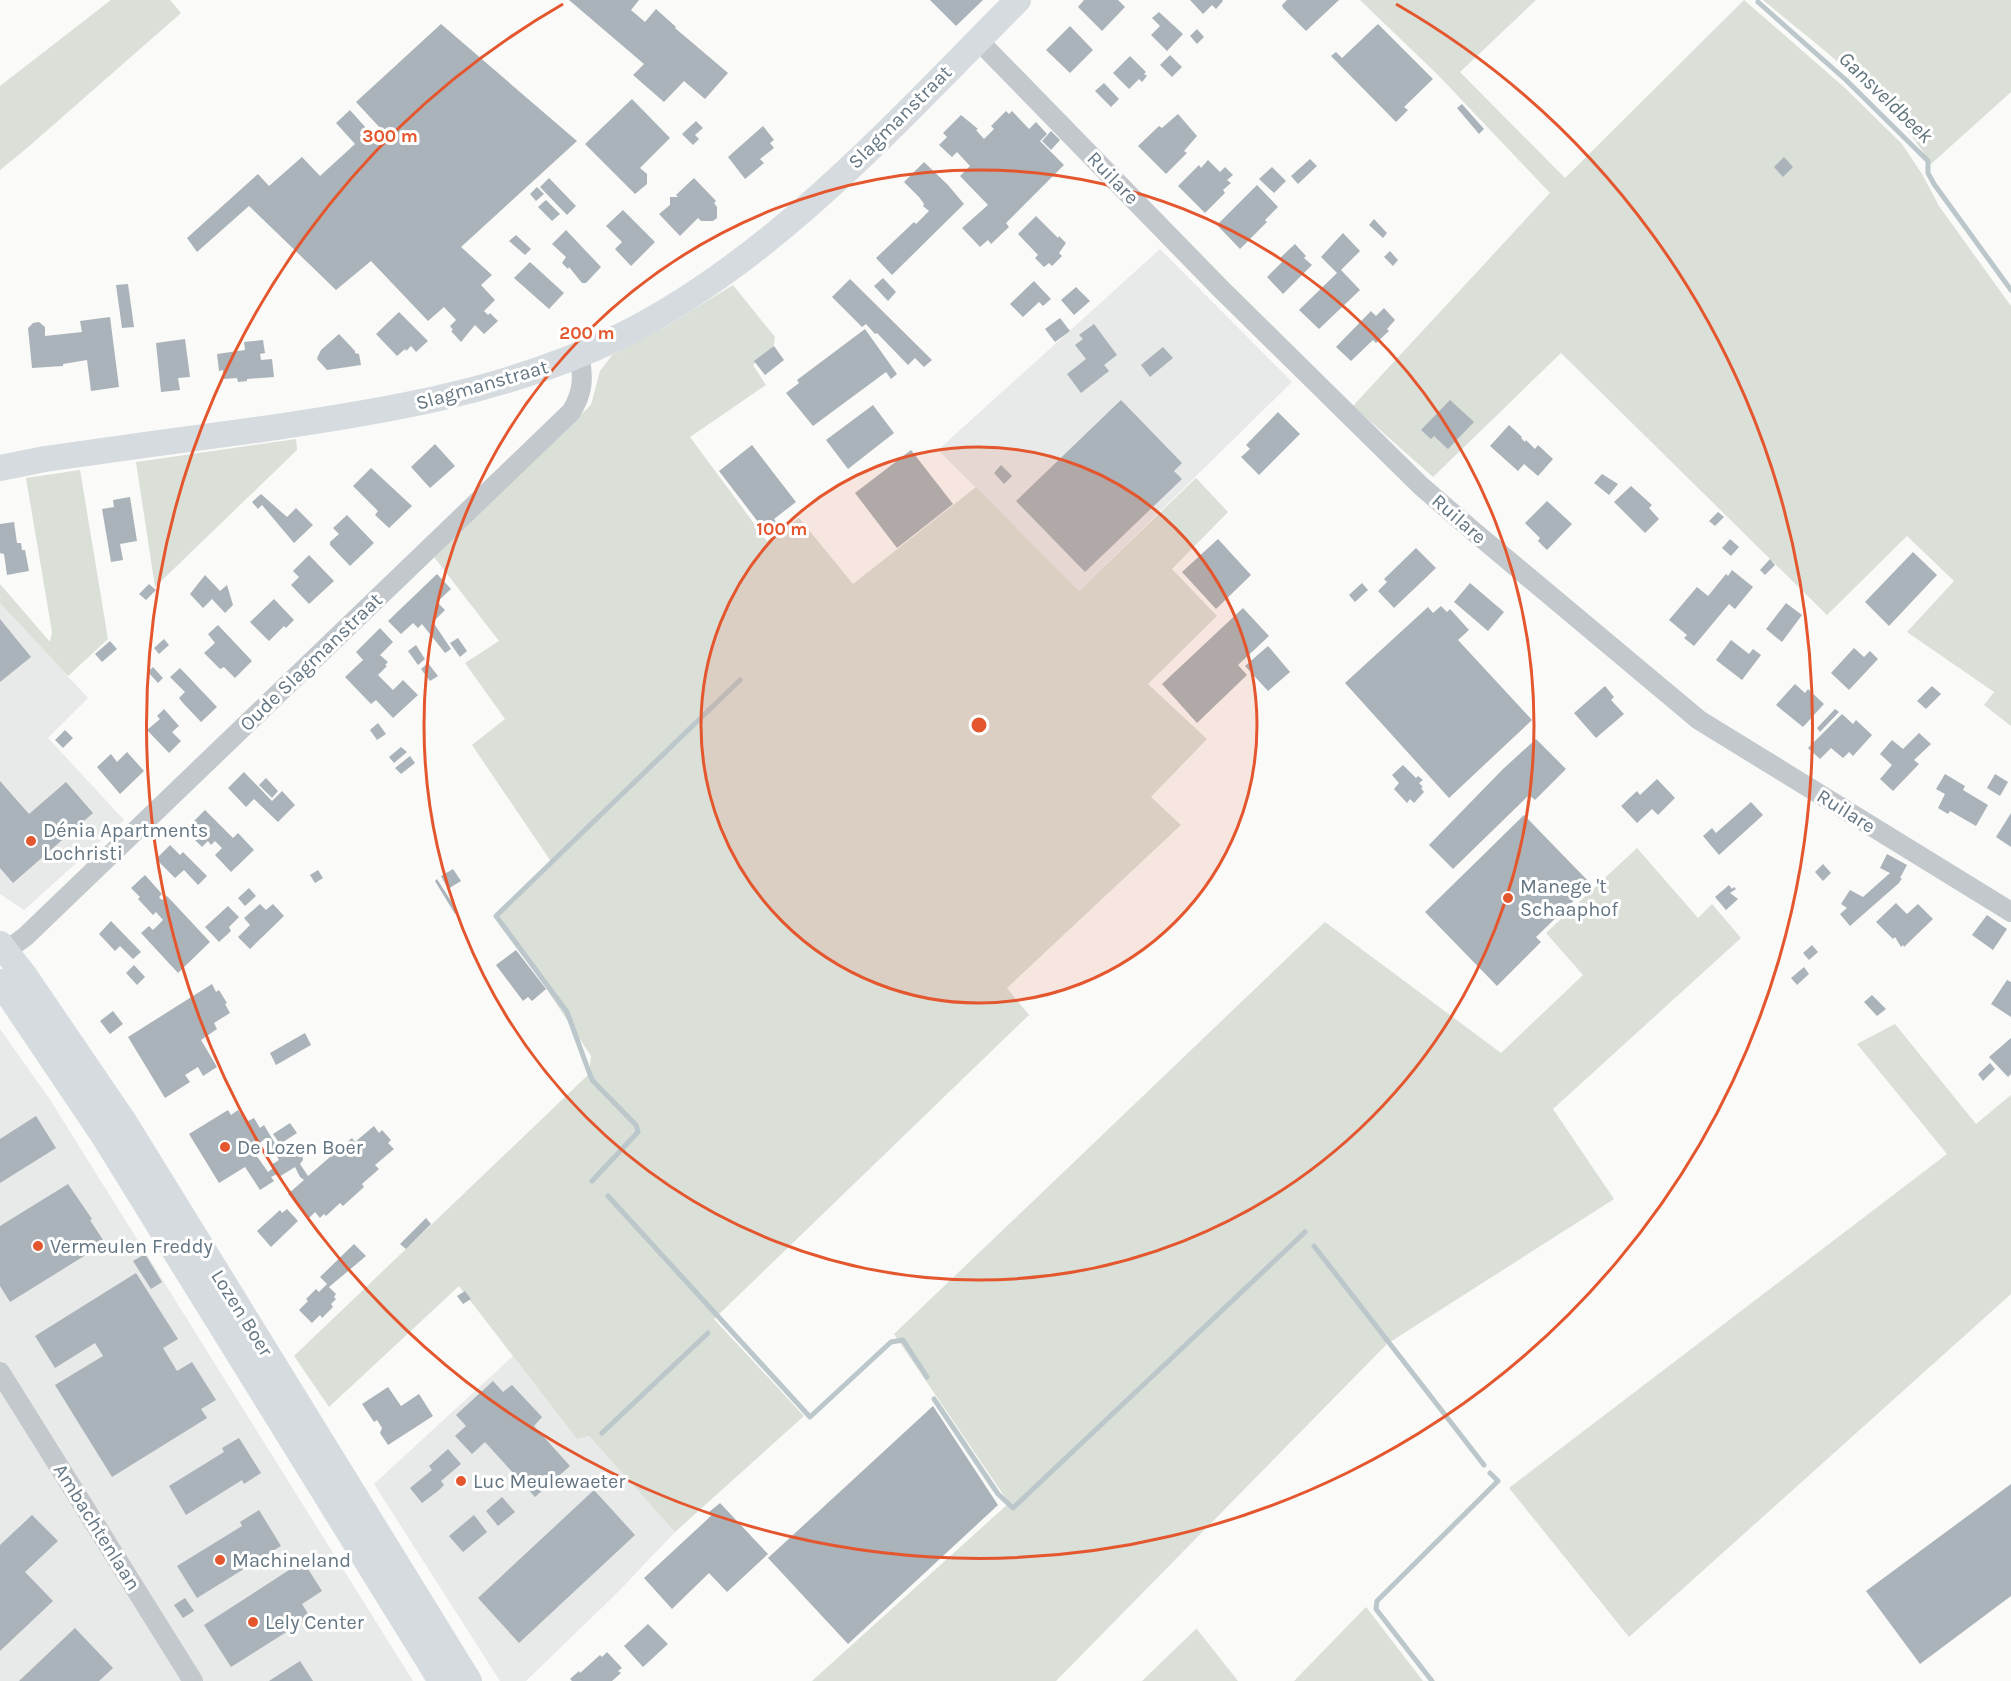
<svg xmlns="http://www.w3.org/2000/svg" width="2011" height="1681" viewBox="0 0 2011 1681" font-family="Karla,sans-serif">
<style>
.built{fill:#e8e9e9}
.green{fill:#dadfd7}
.lines{fill:none;stroke-linecap:round;stroke-linejoin:round}
.stream{stroke:#bbc7cb;stroke-width:5}
.building{fill:#aab3b9;fill-rule:evenodd}
.minor{stroke:#c3c8cc;stroke-width:20}
.major{stroke:#d6dbdf;stroke-width:26}
.ring{fill:none;stroke:#e4572e;stroke-width:3}
.poi-dot{fill:#e4572e;stroke:#fff;stroke-width:2}
.labels{text-anchor:middle;dominant-baseline:central;stroke-width:6;stroke-linejoin:round;paint-order:stroke}
.street-label{font-size:20px;fill:#657683;stroke:#fff}
.poi-label{font-size:20px;fill:#657683;stroke:#fff;text-anchor:start}
.water-label{font-size:21px;font-style:italic;fill:#60757c;stroke:#fff}
.centre{fill:#e4572e;stroke:#fff;stroke-width:3}
.ring-label{font-size:18px;text-anchor:middle;font-weight:bold;fill:#e4572e;stroke:#fff;stroke-width:6;stroke-linejoin:round;paint-order:stroke}
</style>
<rect width="100%" height="100%" fill="#fafaf8"/>
<!-- built -->
<g class="built">
<polygon points="1160,249 1292,382 1079,591 938,450"/>
<polygon points="0,603 88,698 48,738 124,820 24,910 0,894"/>
<polygon points="0,1029 49,1098 413,1681 0,1681"/>
<polygon points="513,1356 577,1439 589,1436 675,1532 619,1591 526,1681 500,1681 374,1484"/>
</g>
<!-- green -->
<g class="green">
<polygon points="111,0 170,0 181,13 27,148 0,170 0,86"/>
<polygon points="1360,0 1536,0 1460,72 1565,178 1744,0 1845,88 1902,144 1922,174 1939,206 2011,306 2011,726 1984,705 1994,692 1907,632 1954,581 1907,536 1827,615 1561,353 1433,477 1353,406 1550,193 1439,76"/>
<path d="M1763,0H2011V92L1931,164C1890,97 1822,50 1763,0Z"/>
<polygon points="733,285 775,337 773,350 753,365 766,385 690,437 767,541 799,518 853,584 976,487 1079,591 1196,478 1228,512 1172,569 1217,616 1148,684 1207,739 1151,797 1181,825 1007,988 1029,1015 714,1319 804,1416 675,1532 589,1436 577,1439 459,1286 329,1407 294,1356 589,1074 591,1056 498,916 552,863 472,745 505,719 465,663 499,641 434,557 591,405 600,371 612,355 667,326"/>
<polygon points="296,439 297,450 155,587 136,462"/>
<polygon points="80,470 108,639 68,676 0,603 0,584 50,642 52,632 26,478"/>
<polygon points="1637,848 1698,918 1712,904 1741,938 1553,1109 1614,1199 1387,1344 1056,1681 812,1681 1009,1503 894,1334 1325,922 1501,1053 1583,975 1546,933"/>
<polygon points="1895,1024 1976,1124 2011,1095 2011,1294 1629,1637 1509,1488 1947,1154 1857,1044"/>
<polygon points="1366,1607 1423,1681 1294,1681"/>
<polygon points="1196,1628 1238,1681 1142,1681 1196,1629"/>
</g>
<g class="lines">
<!-- stream -->
<g class="stream">
<polyline points="1758,2 1846,80 1928,161 1928,173 1934,184 2011,290"/>
<polyline points="592,1181 638,1132 636,1125 592,1080 567,1012 496,916 740,680"/>
<polyline points="608,1196 810,1417 891,1342 903,1340 927,1377"/>
<polyline points="1314,1246 1484,1465"/>
<polyline points="934,1399 998,1494 1013,1508 1305,1232"/>
<polyline points="602,1433 708,1333"/>
<polyline points="1432,1681 1376,1609 1377,1601 1498,1481 1490,1473"/>
</g>
</g>
<!-- building -->
<g class="building">
<polygon points="569,0 639,0 631,10 645,22 656,9 676,27 675,28 728,73 705,99 684,81 664,102 633,75 644,64"/>
<polygon points="930,0 983,0 956,26"/>
<polygon points="1084,0 1118,0 1125,7 1102,31 1078,7"/>
<polygon points="1190,0 1222,0 1223,1 1216,9 1212,5 1203,14"/>
<polygon points="1287,0 1339,0 1306,31 1283,8 1282,5"/>
<polygon points="1159,12 1183,34 1167,51 1151,35 1160,26 1152,18"/>
<polygon points="441,24 577,141 461,247 492,275 481,285 495,300 484,311 488,315 490,313 498,321 484,334 475,325 461,342 451,331 453,330 450,326 456,320 444,307 428,321 371,261 336,290 249,206 197,252 187,238 258,174 269,186 302,157 320,176 355,144 336,123 350,110 374,137 382,130 356,102"/>
<polygon points="1378,24 1433,79 1404,107 1408,110 1396,122 1331,56 1336,52 1342,58"/>
<polygon points="1070,26 1093,50 1070,73 1046,50"/>
<polygon points="1197,29 1204,37 1197,44 1190,36"/>
<polygon points="1170,55 1182,67 1172,77 1160,65"/>
<polygon points="1130,56 1146,72 1144,74 1147,76 1142,82 1139,79 1129,89 1113,73"/>
<polygon points="1104,83 1119,99 1111,107 1095,91"/>
<polygon points="632,99 670,138 640,168 647,174 647,184 635,194 585,144"/>
<polygon points="1462,104 1484,129 1479,134 1457,108"/>
<polygon points="1006,111 1009,114 1012,111 1029,129 1036,122 1047,134 1040,141 1064,165 1006,223 1009,227 991,244 988,240 980,247 962,228 988,205 960,176 970,166 957,152 952,157 939,145 947,137 943,133 961,115 978,129 976,130 984,139 994,129 991,126"/>
<polygon points="1178,114 1197,136 1184,151 1187,153 1166,174 1138,146 1159,126 1162,128"/>
<polygon points="696,121 703,128 695,135 699,139 693,145 682,134"/>
<polygon points="763,126 774,140 770,143 774,148 760,159 764,163 745,179 728,157"/>
<polygon points="1051,131 1060,140 1051,150 1042,141"/>
<polygon points="1784,157 1793,167 1783,177 1774,167"/>
<polygon points="1310,159 1317,166 1298,184 1291,176"/>
<polygon points="1208,160 1220,172 1225,167 1233,175 1227,180 1231,183 1223,190 1225,193 1205,213 1178,186 1199,165 1201,168"/>
<polygon points="924,162 948,185 964,204 892,275 876,258 914,222 916,224 929,211 923,206 924,204 919,197 904,182"/>
<polygon points="1272,167 1286,181 1274,193 1259,179"/>
<polygon points="549,178 576,206 567,215 540,187"/>
<polygon points="694,178 716,201 714,203 717,207 717,218 713,221 701,221 698,218 680,236 659,214 670,205 670,197 678,197 676,195"/>
<polygon points="1257,185 1278,207 1265,220 1267,222 1240,249 1217,225"/>
<polygon points="537,187 544,194 536,201 530,194"/>
<polygon points="546,200 560,214 552,221 538,207"/>
<polygon points="623,210 655,242 631,266 615,249 622,242 606,226"/>
<polygon points="1036,216 1058,238 1059,236 1066,243 1059,253 1062,256 1052,266 1049,263 1044,267 1035,258 1038,255 1018,234"/>
<polygon points="1374,219 1387,233 1383,238 1369,225"/>
<polygon points="566,230 601,267 586,283 582,283 569,267 568,269 562,263 566,257 552,244"/>
<polygon points="1343,233 1360,251 1341,270 1360,290 1319,329 1299,310 1337,273 1321,257"/>
<polygon points="516,235 531,249 525,255 509,241"/>
<polygon points="1295,244 1306,256 1304,258 1312,265 1283,294 1267,277 1283,261 1280,258"/>
<polygon points="1390,251 1398,260 1393,266 1384,257"/>
<polygon points="530,262 564,293 549,309 514,278"/>
<polygon points="883,278 896,292 888,301 874,286"/>
<polygon points="850,279 932,360 924,367 915,358 908,365 877,333 875,334 866,324 862,327 832,297"/>
<polygon points="1034,281 1051,299 1043,306 1039,302 1023,317 1010,304"/>
<polygon points="128,284 134,327 122,328 116,285"/>
<polygon points="1076,287 1090,301 1074,315 1061,300"/>
<polygon points="1384,308 1395,320 1387,329 1389,331 1376,343 1373,340 1351,361 1336,347 1371,311 1376,316"/>
<polygon points="399,312 428,341 416,352 411,346 406,351 405,349 397,356 376,334"/>
<polygon points="110,317 119,387 91,391 87,360 63,364 63,366 32,368 28,328 33,323 39,322 45,327 45,336 82,332 80,321"/>
<polygon points="1060,318 1070,331 1055,342 1045,329"/>
<polygon points="1094,324 1117,355 1104,365 1109,371 1081,393 1067,374 1086,359 1075,345 1083,339 1079,335"/>
<polygon points="865,329 897,374 891,379 886,372 813,426 786,393 799,383 797,380"/>
<polygon points="339,334 355,351 355,353 359,354 361,365 327,370 317,359 318,356 321,350"/>
<polygon points="185,339 190,377 178,378 180,390 161,392 156,343"/>
<polygon points="263,340 265,353 260,354 261,360 272,359 274,377 247,379 247,381 238,382 237,378 224,379 223,370 219,371 217,354 245,350 244,342"/>
<polygon points="774,346 784,360 765,375 754,361"/>
<polygon points="1163,347 1173,358 1150,377 1141,365"/>
<polygon points="1121,400 1182,463 1174,471 1182,479 1085,572 1016,501"/>
<polygon points="1450,400 1474,422 1448,449 1434,436 1431,439 1421,430"/>
<polygon points="873,405 894,433 848,469 826,440"/>
<polygon points="1278,412 1300,434 1259,475 1241,457 1250,449 1246,445"/>
<polygon points="1509,425 1522,437 1521,438 1525,442 1526,440 1535,449 1538,445 1553,459 1538,476 1524,464 1518,471 1490,446"/>
<polygon points="435,444 455,466 430,488 411,467"/>
<polygon points="752,445 796,502 774,519 780,527 768,535 719,471"/>
<polygon points="911,450 953,504 897,548 855,493"/>
<polygon points="1001,465 1012,476 1004,484 994,473"/>
<polygon points="371,468 412,506 389,528 375,515 378,511 353,486"/>
<polygon points="1602,474 1618,484 1609,495 1594,483"/>
<polygon points="1631,486 1652,505 1649,508 1659,519 1645,533 1614,502"/>
<polygon points="261,494 287,517 296,508 313,525 294,543 262,505 258,509 252,502"/>
<polygon points="130,497 137,541 120,544 123,560 111,562 102,509 114,507 113,500"/>
<polygon points="1547,501 1572,524 1547,550 1538,541 1540,538 1525,523"/>
<polygon points="1718,512 1724,517 1715,526 1709,521"/>
<polygon points="347,515 374,543 350,566 330,545 330,542 339,534 333,528"/>
<polygon points="14,522 17,543 21,543 22,550 25,550 29,571 7,575 4,554 0,553 0,524"/>
<polygon points="1218,539 1251,575 1216,609 1182,572"/>
<polygon points="1730,539 1739,547 1731,556 1722,548"/>
<polygon points="1416,548 1436,568 1394,608 1378,591 1387,582 1384,579"/>
<polygon points="1913,552 1937,575 1889,626 1865,602"/>
<polygon points="309,555 334,581 309,604 291,585 299,577 293,571"/>
<polygon points="1770,559 1775,565 1765,575 1760,570"/>
<polygon points="1732,570 1753,587 1735,609 1729,604 1694,646 1684,638 1687,635 1669,620 1697,587 1708,596 1726,574 1728,576"/>
<polygon points="437,574 451,589 437,602 445,610 433,622 451,649 445,653 422,624 418,628 413,623 401,634 388,621"/>
<polygon points="205,575 220,591 227,585 233,605 225,613 212,599 203,608 190,594"/>
<polygon points="1362,583 1368,590 1355,602 1349,595"/>
<polygon points="1470,583 1504,612 1488,631 1454,602"/>
<polygon points="149,584 156,590 146,600 139,594"/>
<polygon points="274,599 294,620 286,628 284,626 269,641 250,622"/>
<polygon points="1786,603 1802,615 1782,642 1766,629"/>
<polygon points="1441,606 1447,612 1450,609 1469,630 1458,640 1532,720 1449,798 1345,683 1428,607 1433,613"/>
<polygon points="1243,608 1269,636 1238,665 1247,675 1197,723 1162,684"/>
<polygon points="0,619 31,657 0,682"/>
<polygon points="218,625 252,661 235,678 224,667 220,669 204,653 215,643 208,634"/>
<polygon points="380,628 393,642 380,655 388,662 385,665 387,666 378,675 393,690 403,680 418,695 393,718 376,700 371,704 345,677 363,660 356,652"/>
<polygon points="458,638 467,651 460,657 450,643"/>
<polygon points="164,639 169,645 159,654 154,648"/>
<polygon points="1731,640 1749,654 1753,649 1761,655 1742,680 1716,660"/>
<polygon points="110,641 117,649 102,662 95,654"/>
<polygon points="416,645 425,659 418,665 408,651"/>
<polygon points="1268,646 1290,672 1268,691 1245,666"/>
<polygon points="1854,648 1864,657 1870,651 1878,659 1849,690 1831,673"/>
<polygon points="428,663 438,676 430,681 421,669"/>
<polygon points="153,667 163,678 158,683 148,672"/>
<polygon points="180,668 217,707 201,722 183,703 179,698 185,692 170,677"/>
<polygon points="1795,684 1805,693 1808,689 1824,704 1803,727 1776,705"/>
<polygon points="1605,686 1614,697 1611,700 1624,714 1596,738 1574,713"/>
<polygon points="1932,686 1941,694 1926,709 1917,701"/>
<polygon points="164,709 179,726 172,732 181,741 169,753 147,730 160,719 157,716"/>
<polygon points="1835,709 1839,712 1820,732 1817,728"/>
<polygon points="1842,714 1853,724 1856,720 1872,735 1853,756 1849,752 1843,758 1831,748 1820,759 1808,748"/>
<polygon points="378,723 386,734 377,740 370,730"/>
<polygon points="65,730 73,738 63,748 55,740"/>
<polygon points="1919,733 1931,744 1914,760 1919,764 1893,791 1880,779 1892,765 1880,754 1892,740 1903,749"/>
<polygon points="1536,739 1566,769 1535,800 1529,795 1453,869 1429,845 1503,769"/>
<polygon points="401,747 407,752 394,763 389,757"/>
<polygon points="127,752 144,771 120,794 97,767 111,754 117,762"/>
<polygon points="410,756 415,763 401,774 395,768"/>
<polygon points="1403,765 1416,778 1418,776 1423,780 1419,783 1423,787 1421,788 1424,792 1414,803 1410,799 1407,803 1394,789 1399,783 1392,775"/>
<polygon points="244,772 272,801 282,791 295,805 278,822 254,799 246,807 228,788"/>
<polygon points="1945,774 1965,786 1963,790 1988,805 1976,826 1950,811 1948,814 1938,808 1945,794 1936,789"/>
<polygon points="1995,774 2008,782 2000,796 1987,788"/>
<polygon points="266,778 278,791 272,798 259,785"/>
<polygon points="1657,779 1675,798 1658,815 1652,809 1637,823 1621,806 1637,791 1640,795"/>
<polygon points="0,781 29,814 66,782 93,813 13,883 0,868"/>
<polygon points="1751,802 1763,815 1719,855 1703,836 1712,828 1716,833"/>
<polygon points="205,810 233,838 238,833 254,850 231,872 215,855 222,848 215,841 211,845 208,841 202,847 185,830"/>
<polygon points="2011,813 2011,847 1996,837"/>
<polygon points="1524,815 1591,884 1536,937 1541,942 1497,986 1425,912"/>
<polygon points="170,845 180,855 183,852 207,876 198,885 184,870 175,878 156,859"/>
<polygon points="1887,854 1907,865 1900,878 1902,878 1899,883 1850,926 1840,914 1847,908 1841,904 1850,890 1863,897 1890,873 1880,868"/>
<polygon points="1823,864 1831,873 1823,881 1815,872"/>
<polygon points="453,869 461,881 448,889 441,876"/>
<polygon points="318,870 323,878 315,883 310,875"/>
<polygon points="145,875 162,894 159,897 162,900 167,896 210,942 178,973 141,933 149,926 153,930 163,920 156,912 153,915 138,899 140,897 131,888"/>
<polygon points="437,879 458,912 455,914 435,881"/>
<polygon points="1729,885 1732,889 1734,887 1736,889 1730,893 1738,899 1726,910 1715,897"/>
<polygon points="249,888 256,896 245,906 238,898"/>
<polygon points="1896,903 1907,914 1918,904 1933,919 1904,947 1903,945 1901,947 1895,937 1893,939 1876,922"/>
<polygon points="260,904 266,910 273,904 284,916 250,949 238,937 250,925 244,918"/>
<polygon points="228,906 239,917 229,927 231,931 219,942 205,927"/>
<polygon points="1987,915 2007,929 1993,950 1972,935"/>
<polygon points="111,921 141,952 133,959 120,946 115,951 99,934"/>
<polygon points="1812,945 1818,952 1809,960 1803,953"/>
<polygon points="516,950 546,989 532,1001 528,997 523,1001 496,965"/>
<polygon points="134,965 145,977 137,985 126,973"/>
<polygon points="1804,967 1809,974 1797,985 1791,978"/>
<polygon points="2007,980 2011,982 2011,1017 1991,1004"/>
<polygon points="212,984 216,992 219,990 227,1003 225,1004 230,1013 214,1023 217,1029 201,1040 217,1067 203,1076 198,1067 185,1075 190,1082 165,1098 128,1037"/>
<polygon points="1872,995 1886,1009 1877,1016 1864,1002"/>
<polygon points="113,1011 123,1024 110,1034 100,1021"/>
<polygon points="305,1033 311,1045 276,1065 270,1053"/>
<polygon points="2011,1038 2011,1074 2008,1077 1989,1057"/>
<polygon points="1990,1063 1995,1069 1983,1081 1978,1074"/>
<path d="M228,1110L231,1115L238,1110L246,1122L254,1118L260,1128L264,1125L283,1157L296,1150L302,1153L303,1160L300,1164L308,1176L352,1138L355,1142L374,1126L379,1133L382,1130L391,1140L388,1143L394,1149L375,1165L379,1169L362,1184L364,1187L343,1206L340,1203L326,1216L324,1214L320,1218L315,1212L309,1218L288,1194L304,1180L300,1177L295,1167L279,1177L277,1174L271,1177L274,1181L260,1190L245,1167L219,1183L189,1134ZM266,1138L279,1160L271,1165L273,1168L268,1172L252,1149Z"/>
<polygon points="36,1116 56,1148 0,1183 0,1139"/>
<polygon points="290,1123 297,1133 280,1144 273,1134"/>
<polygon points="68,1184 92,1219 90,1220 105,1243 10,1302 0,1286 0,1226"/>
<polygon points="287,1209 298,1221 271,1247 257,1231 280,1210 282,1213"/>
<polygon points="426,1218 431,1224 406,1249 400,1244"/>
<polygon points="354,1244 366,1256 329,1287 336,1294 334,1297 336,1299 331,1304 333,1307 322,1318 320,1315 312,1323 299,1310 308,1301 306,1299 316,1289 319,1292 327,1284 320,1277"/>
<polygon points="145,1254 162,1282 151,1289 133,1261"/>
<polygon points="136,1273 178,1339 163,1348 177,1371 192,1362 216,1400 201,1409 207,1418 112,1477 55,1385 103,1356 95,1343 55,1368 35,1336"/>
<polygon points="465,1291 471,1299 463,1304 457,1296"/>
<polygon points="493,1381 503,1392 512,1385 542,1417 534,1426 570,1466 535,1497 485,1442 472,1454 455,1436 466,1426 456,1415"/>
<polygon points="388,1387 401,1406 419,1394 433,1416 388,1445 380,1433 382,1428 377,1420 374,1422 362,1404"/>
<polygon points="933,1406 998,1505 848,1644 768,1558"/>
<polygon points="239,1438 261,1473 244,1484 242,1480 186,1515 169,1486 224,1452 222,1448"/>
<polygon points="448,1449 461,1464 441,1481 444,1485 438,1491 422,1503 410,1488 432,1470 429,1466"/>
<polygon points="2011,1484 2011,1596 1920,1664 1866,1591"/>
<polygon points="594,1490 635,1535 519,1643 478,1598"/>
<polygon points="502,1497 515,1512 498,1526 486,1511"/>
<polygon points="720,1503 768,1554 727,1592 709,1573 672,1609 644,1578 712,1515 709,1512"/>
<polygon points="259,1510 281,1546 197,1598 177,1566 242,1526 240,1522"/>
<polygon points="32,1515 58,1541 25,1572 53,1601 0,1651 0,1545"/>
<polygon points="474,1515 487,1532 463,1552 449,1536"/>
<polygon points="303,1561 322,1591 302,1604 310,1617 231,1667 204,1625"/>
<polygon points="185,1598 194,1611 183,1618 174,1605"/>
<polygon points="648,1624 668,1644 643,1667 624,1646"/>
<polygon points="75,1628 113,1668 99,1681 19,1681"/>
<polygon points="607,1652 622,1668 618,1671 621,1673 612,1681 572,1681 570,1679 579,1671 580,1673 600,1655 602,1657"/>
<polygon points="300,1661 313,1681 269,1681"/>
</g>
<g class="lines">
<!-- minor -->
<g class="minor">
<polyline points="978,40 1221,289 1421,486 1472,530 1699,720 2011,912"/>
<path d="M6,951L26,936L571,412C583,393 584,378 579,355"/>
<polyline points="0,1372 193,1681"/>
</g>
<!-- major -->
<g class="major">
<path d="M0,468L45,459C115,449 186,439 256,430C381,412 508,392 623,335C777,257 897,121 1018,0"/>
<polyline points="0,944 25,976 125,1123 469,1681"/>
<polyline points="0,982 103,1135 441,1681"/>
</g>
</g>
<!-- distance rings -->
<circle cx="979" cy="725" r="278" fill="#e4572e" fill-opacity=".12"/>
<g class="ring">
<circle cx="979" cy="725" r="278"/>
<circle cx="979" cy="725" r="555"/>
<path d="M1396 4A833 833 0 1 1 563 4"/>
</g>
<!-- markers -->
<g class="poi-dot">
<circle cx="31" cy="841" r="6"/>
<circle cx="1508" cy="898" r="6"/>
<circle cx="225" cy="1147" r="6"/>
<circle cx="38" cy="1246" r="6"/>
<circle cx="461" cy="1481" r="6"/>
<circle cx="220" cy="1560" r="6"/>
<circle cx="253" cy="1622" r="6"/>
</g>
<g class="labels">
<!-- street labels -->
<g class="street-label">
<text transform="translate(900 117) rotate(-45)">Slagmanstraat</text>
<text transform="translate(1113 178) rotate(46)">Ruilare</text>
<text transform="translate(482 385) rotate(-16)">Slagmanstraat</text>
<text transform="translate(1459 519) rotate(41)">Ruilare</text>
<text transform="translate(311 662) rotate(-44)">Oude Slagmanstraat</text>
<text transform="translate(1846 811) rotate(32)">Ruilare</text>
<text transform="translate(242 1313) rotate(58)">Lozen Boer</text>
<text transform="translate(97 1527) rotate(58)">Ambachtenlaan</text>
</g>
<!-- poi labels -->
<g class="poi-label">
<text x="43" y="830">Dénia Apartments<tspan x="43" dy="23">Lochristi</tspan></text>
<text x="1520" y="886">Manege 't<tspan x="1520" dy="23">Schaaphof</tspan></text>
<text x="237" y="1147">De Lozen Boer</text>
<text x="50" y="1246">Vermeulen Freddy</text>
<text x="473" y="1481">Luc Meulewaeter</text>
<text x="232" y="1560">Machineland</text>
<text x="265" y="1622">Lely Center</text>
</g>
<!-- water labels -->
<g class="water-label">
<text transform="translate(1886 97) rotate(44)">Gansveldbeek</text>
</g>
</g>
<circle cx="979" cy="725" r="9" class="centre"/>
<g class="ring-label">
<text x="390" y="142">300 m</text>
<text x="587" y="339">200 m</text>
<text x="782" y="535">100 m</text>
</g>
</svg>
